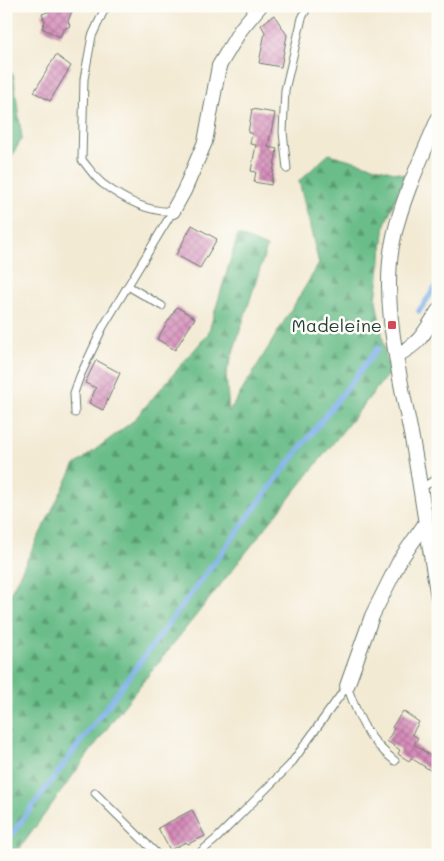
<svg xmlns="http://www.w3.org/2000/svg" width="444" height="861" viewBox="0 0 444 861" font-family="Mali,sans-serif">
<style>
.forest{fill:url(#forest-firs);stroke:#457d5e}
.lines{fill:none;stroke-linecap:round;stroke-linejoin:round}
.stream{stroke:#7bafe8;stroke-width:5.5}
.building{fill:url(#building-cross-hatch)}
.service-casing{stroke:#697a6c;stroke-width:9}
.minor-casing{stroke:#697a6c;stroke-width:16}
.service{stroke:#fff;stroke-width:7}
.minor{stroke:#fff;stroke-width:14}
.poi-dot{fill:#d1495b;stroke:#fdfcf7;stroke-width:2}
.labels{text-anchor:middle;dominant-baseline:central;stroke-width:5;stroke-linejoin:round;paint-order:stroke}
.poi-label{font-size:18px;fill:#1f3d34;stroke:#fdfcf7;text-anchor:end}
</style>
<defs>
<pattern id="forest-firs" width="22" height="20" patternUnits="userSpaceOnUse" patternTransform="scale(1.25)"><rect width="22" height="20" fill="#6bbd89"/><path d="M5 1l3.5 6h-7zM16 11l3.5 6h-7z" fill="#579b71"/></pattern>
<pattern id="building-cross-hatch" width="8" height="8" patternUnits="userSpaceOnUse" patternTransform="scale(1.25)"><rect width="8" height="8" fill="#d68cba"/><path d="M0 0l8 8M0 8l8-8" fill="none" stroke="#ad7498"/></pattern>
</defs>
<rect width="100%" height="100%" fill="#fdfcf7"/>
<filter id="ink" filterUnits="userSpaceOnUse"><feTurbulence type="fractalNoise" baseFrequency=".02" numOctaves="2"/><feDisplacementMap in="SourceGraphic" scale="10" xChannelSelector="R" yChannelSelector="G"/><feConvolveMatrix kernelMatrix="1 2 1 2 8 2 1 2 1" color-interpolation-filters="sRGB"/></filter>
<filter id="wash" filterUnits="userSpaceOnUse"><feTurbulence type="fractalNoise" baseFrequency=".0096" numOctaves="4" result="noise"/><feDisplacementMap in="SourceGraphic" scale="20" xChannelSelector="R" yChannelSelector="G"/><feGaussianBlur stdDeviation="1.12" result="paint"/><feColorMatrix in="noise" values="0 0 0 0 0 0 0 0 0 0 0 0 0 0 0 0 0 1.4 0 .05"/><feComposite in="paint" operator="in"/></filter>
<g filter="url(#wash)">
<rect width="100%" height="100%" fill="#f3ead4"/>
<!-- forest -->
<g class="forest">
<polygon points="6,70 13,74 22,138 6,167"/>
<polygon points="329,154 405,175 385,224 376,300 389,373 119,712 15,855 6,855 6,602 74,466 133,421 208,334 238,235 267,247 226,374 229,412 319,264 299,181"/>
</g>
<g class="lines">
<!-- stream -->
<g class="stream">
<polyline points="419,311 438,284"/>
<polyline points="6,842 284,469 378,348"/>
</g>
</g>
<g id="blocks">
<!-- building -->
<g class="building">
<polygon points="52,6 74,6 68,21 70,26 64,29 60,37 42,28 45,21 42,14 50,11"/>
<polygon points="274,15 287,35 281,67 259,63 265,32 261,25"/>
<polygon points="56,55 71,66 50,101 34,92"/>
<polygon points="252,109 275,113 268,147 277,149 271,185 254,182 256,172 251,171 256,145 250,144 252,133 248,133"/>
<polygon points="192,225 217,239 200,268 176,255"/>
<polygon points="177,307 195,318 175,350 157,339"/>
<polygon points="96,360 120,373 103,410 89,403 96,388 85,383"/>
<polygon points="403,711 419,722 412,734 418,738 414,744 438,761 438,765 433,772 411,758 409,761 398,754 400,750 387,741 394,729 392,727"/>
<polygon points="192,810 205,836 188,844 186,842 170,850 158,828"/>
</g>
</g>
</g>
<g filter="url(#ink)">
<use href="#blocks" fill-opacity="0" stroke="#697a6c" stroke-width="1"/>
<g class="lines">
<defs>
<g id="service">
<path d="M106,6L92,36L84,79L82,160C89,168 95,178 103,184C122,198 149,213 173,211"/>
<polyline points="287,169 283,132 285,90 302,18 308,6"/>
<polyline points="128,286 162,306"/>
<polyline points="75,413 74,393 80,376 103,327 173,211"/>
<polyline points="421,488 438,478"/>
<path d="M347,686C359,719 367,739 395,761"/>
<polyline points="95,793 158,855"/>
<polyline points="197,855 216,839 290,765 347,686"/>
</g>
<g id="minor">
<path d="M438,119C422,157 403,196 394,236C379,300 401,380 413,444C422,495 429,546 438,597"/>
<polyline points="173,211 184,191 205,142 219,66 241,29 260,6"/>
<path d="M397,355C420,344 425,332 438,311"/>
<polyline points="347,686 372,616 400,560 425,524"/>
</g>
</defs>
<!-- service casing -->
<use href="#service" class="service-casing"/>
<!-- minor casing -->
<use href="#minor" class="minor-casing"/>
<!-- service -->
<use href="#service" class="service"/>
<!-- minor -->
<use href="#minor" class="minor"/>
</g>
</g>
<!-- markers -->
<rect class="poi-dot" x="387" y="320" width="10" height="10" rx="2.5"/>
<g class="labels">
<!-- poi labels -->
<g class="poi-label">
<text x="382" y="325">Madeleine</text>
</g>
</g>
<!-- margin -->
<rect width="444" height="861" fill="none" stroke="#fdfcf7" stroke-width="25"/>
</svg>
